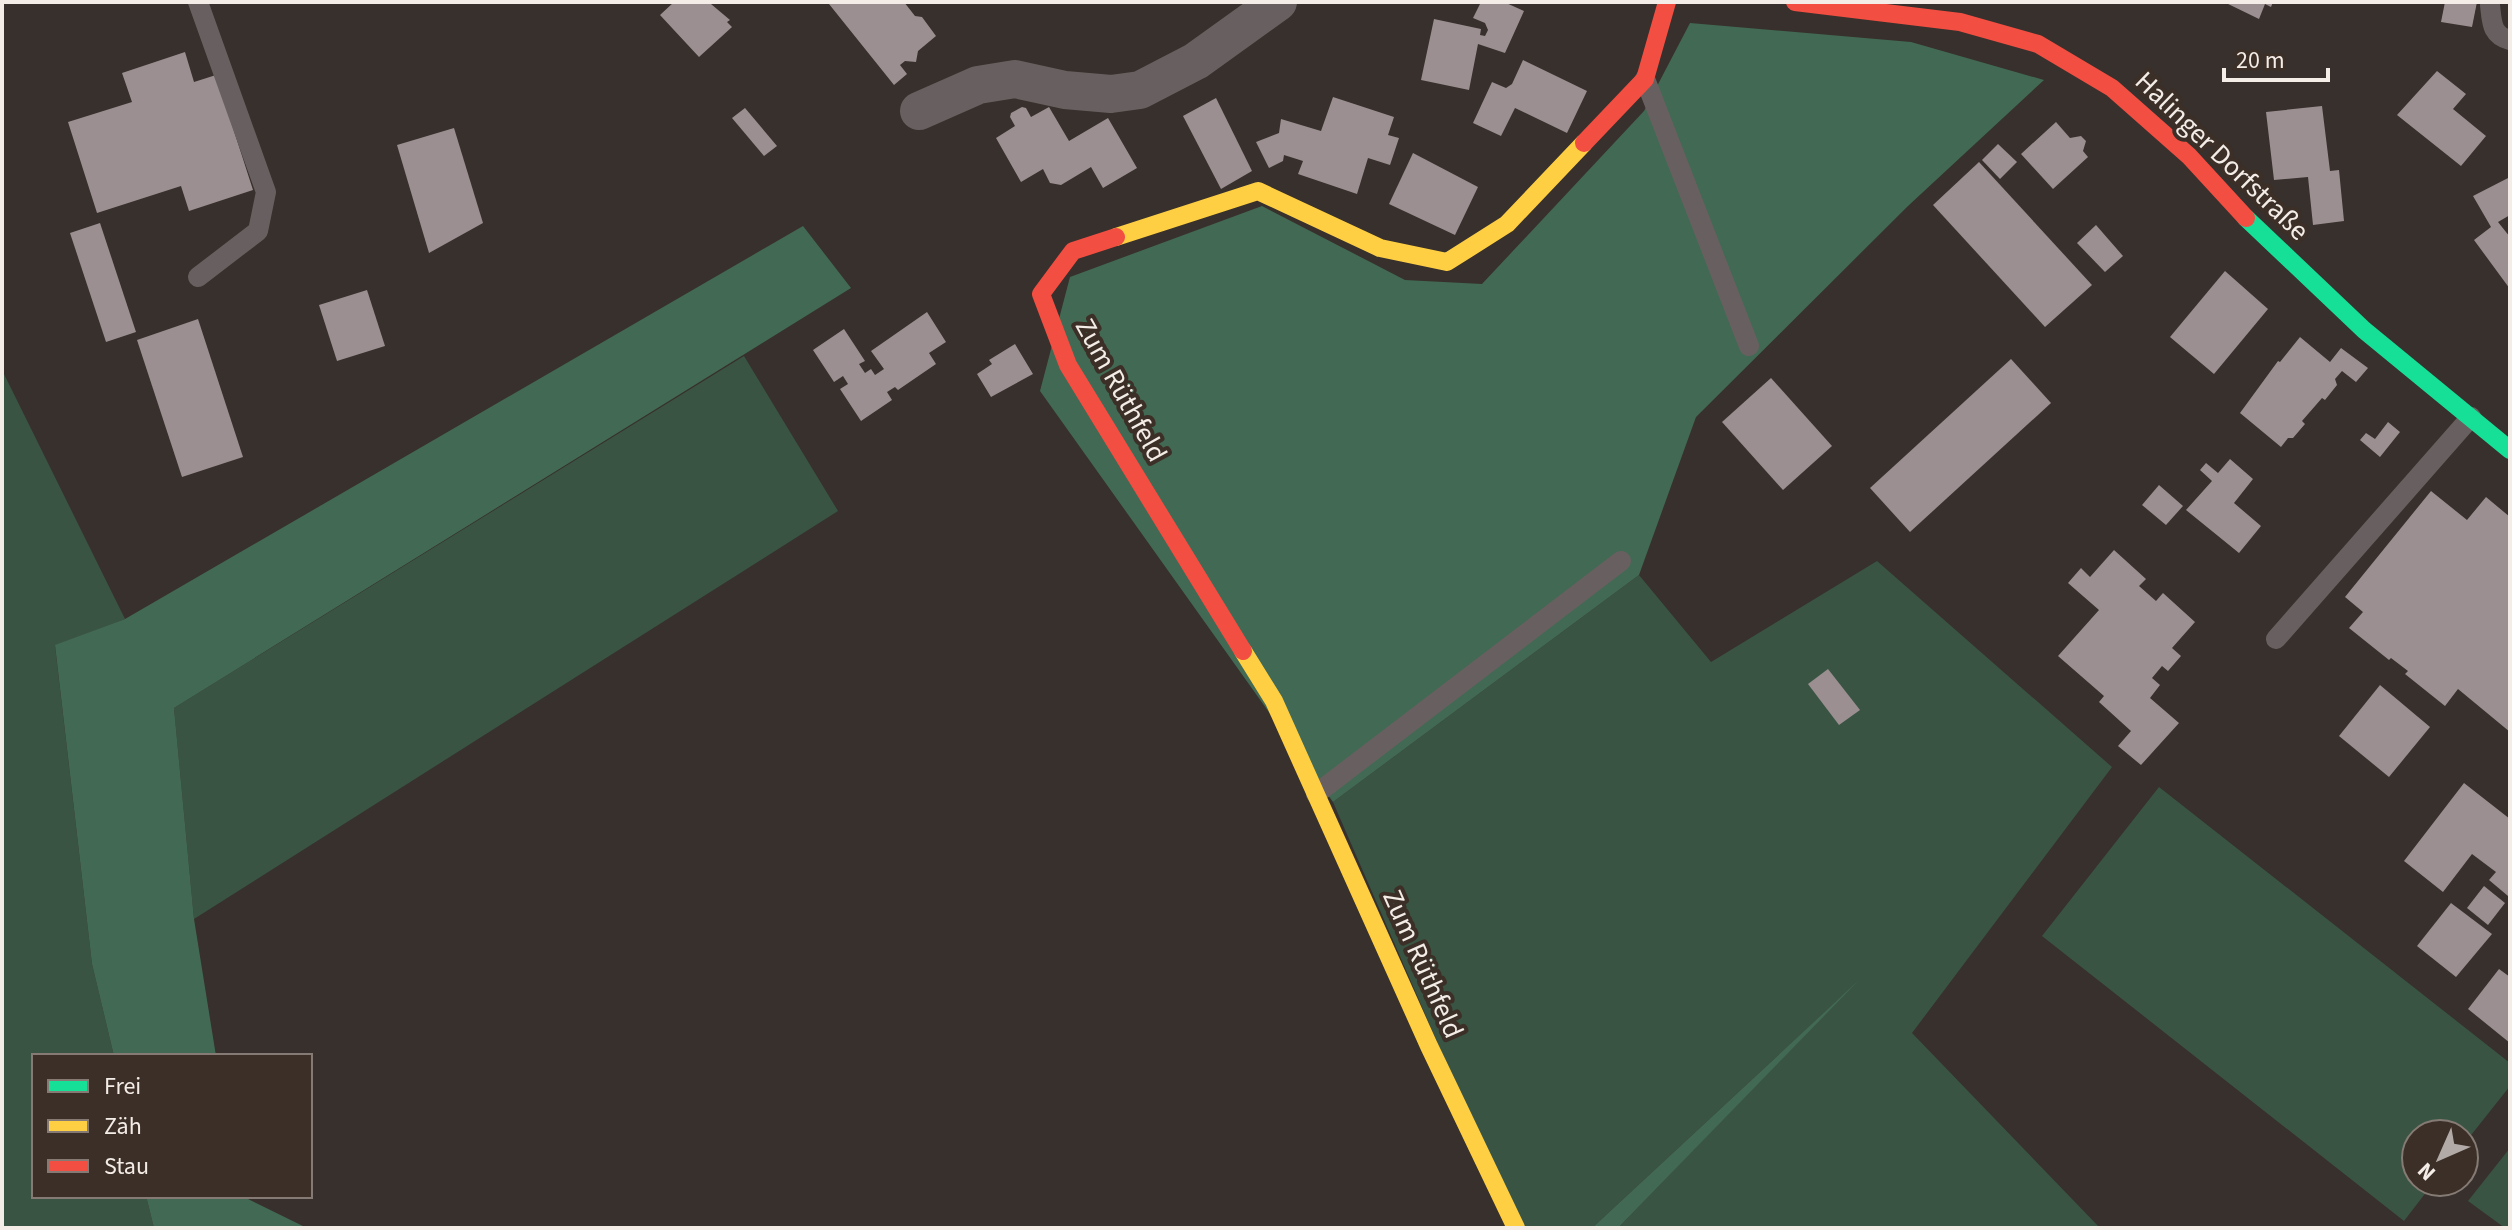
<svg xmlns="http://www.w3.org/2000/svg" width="2512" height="1230" viewBox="0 0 2512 1230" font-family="'Source Sans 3',sans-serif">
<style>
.green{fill:#3a5444}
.forest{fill:#426953}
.building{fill:#9b8f91}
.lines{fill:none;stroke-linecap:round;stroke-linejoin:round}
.lane{stroke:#686060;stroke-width:20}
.street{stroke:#686060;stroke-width:38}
.fast{stroke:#16e098;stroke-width:18}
.slow{stroke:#ffcf43;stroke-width:18}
.jam{stroke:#f24e42;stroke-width:18}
.labels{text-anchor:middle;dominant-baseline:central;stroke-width:8;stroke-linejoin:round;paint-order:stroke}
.street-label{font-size:28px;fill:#f4ece7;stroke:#3b2f27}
</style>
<rect width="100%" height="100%" fill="#37302c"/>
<!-- green -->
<g class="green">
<polygon points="744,356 838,511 194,919 174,708"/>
<polygon points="2,370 125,619 55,646 92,964 114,1056 34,1056 34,1196 146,1196 154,1228 2,1228"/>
<polygon points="1877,561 2112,767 1912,1033 2100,1228 1618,1228 1842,996 1592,1228 1518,1228 1333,802 1639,575 1711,662"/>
<polygon points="2159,787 2510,1063 2510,1086 2464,1144 2464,1134 2416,1134 2416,1182 2434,1182 2404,1221 2042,936"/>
<polygon points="2510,1148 2510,1228 2505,1228 2468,1201"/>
</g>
<!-- forest -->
<g class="forest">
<polygon points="1690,23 1911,42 2044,80 1908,206 1696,417 1639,575 1333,802 1040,391 1070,277 1262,206 1405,280 1482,284 1644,111"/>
<polygon points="803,226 851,288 174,708 194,919 216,1056 114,1056 92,964 55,645 125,619"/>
<polygon points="1859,980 1618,1228 1592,1228"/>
<polygon points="146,1196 242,1196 307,1228 154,1228"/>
</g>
<!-- building -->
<g class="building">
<polygon points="674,2 713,2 711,4 730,20 727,22 732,27 699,57 660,15"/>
<polygon points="832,2 904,2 915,16 922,17 936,36 918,51 916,62 905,61 900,65 907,74 894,85 829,4"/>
<polygon points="1481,2 1504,2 1524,11 1505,53 1478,44 1469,90 1421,80 1434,19 1481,29 1480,35 1485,36 1488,30 1485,23 1473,18"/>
<polygon points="2224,2 2273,2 2271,7 2265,4 2259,19"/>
<polygon points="2445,2 2477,2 2472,27 2441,22"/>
<polygon points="185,52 194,82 216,75 253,190 189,211 181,186 97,213 68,122 132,102 122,73"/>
<polygon points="1523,60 1587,91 1567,133 1515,108 1501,136 1473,123 1492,82 1506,88 1512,84"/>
<polygon points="2437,71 2466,94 2453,109 2486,136 2461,166 2397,115"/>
<polygon points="1333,97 1394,117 1388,135 1399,138 1390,165 1368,158 1357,194 1298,174 1303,161 1284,155 1283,161 1269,168 1256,142 1279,133 1281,119 1321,131"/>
<polygon points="1216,98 1252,171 1221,189 1183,116"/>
<polygon points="2322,106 2330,171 2339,170 2344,221 2313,225 2308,177 2274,180 2266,112"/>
<polygon points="1022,107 1026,108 1031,117 1049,107 1069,141 1108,118 1137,168 1103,188 1091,167 1061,185 1050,183 1043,169 1021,182 996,138 1015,126 1010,117 1011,113"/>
<polygon points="745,108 777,146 764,156 732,118"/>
<polygon points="2056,122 2070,138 2081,136 2086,141 2083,151 2088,157 2053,189 2021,154"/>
<polygon points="454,128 483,223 429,253 397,145"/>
<polygon points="1998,144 2017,162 2000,179 1982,160"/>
<polygon points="1413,153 1478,187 1455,235 1389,204"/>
<polygon points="1979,162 2092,285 2045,327 1933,205"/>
<polygon points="2510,177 2510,215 2498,222 2510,237 2510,289 2474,240 2491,227 2473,196"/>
<polygon points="100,223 136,332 106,342 70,233"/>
<polygon points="2096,225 2123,256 2105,272 2077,243"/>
<polygon points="2225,271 2268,309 2214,374 2170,337"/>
<polygon points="367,290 385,346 337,361 319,305"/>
<polygon points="927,312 946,342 929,353 936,364 898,390 895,387 887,392 892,400 861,421 840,389 848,384 843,376 834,382 813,350 844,329 865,361 859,364 865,373 871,369 875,375 884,369 871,351"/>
<polygon points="198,319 243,457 182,477 137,340"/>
<polygon points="2300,337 2330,362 2341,348 2368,368 2356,382 2342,371 2335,379 2337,385 2325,400 2322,398 2302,421 2305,424 2293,438 2288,438 2281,447 2240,413 2278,361 2280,362"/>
<polygon points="1015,344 1033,374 991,397 977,374 992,364 989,360"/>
<polygon points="2011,359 2051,403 1910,532 1870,488"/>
<polygon points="1771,378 1832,446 1783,490 1722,422"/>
<polygon points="2388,422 2400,432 2380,457 2360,440 2366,433 2375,439"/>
<polygon points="2230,459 2253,479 2234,503 2261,526 2239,553 2186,510 2212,481 2200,470 2206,463 2218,473"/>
<polygon points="2159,485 2183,506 2166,525 2142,505"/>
<polygon points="2431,491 2467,520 2486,497 2510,517 2510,732 2458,689 2445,706 2405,674 2408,671 2391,658 2389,660 2349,628 2363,612 2345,597"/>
<polygon points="2114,550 2146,579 2139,586 2156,601 2163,593 2195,622 2172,648 2181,656 2168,671 2162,666 2152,678 2160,685 2150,698 2179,723 2141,765 2118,746 2131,731 2099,702 2104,696 2058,656 2099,610 2068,583 2081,568 2090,577"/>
<polygon points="1828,669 1860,710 1839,725 1808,684"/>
<polygon points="2380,685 2430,727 2389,777 2339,736"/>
<polygon points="2464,783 2510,819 2508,896 2489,880 2496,872 2472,854 2443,892 2404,861"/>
<polygon points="2484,886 2505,903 2488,925 2467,908"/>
<polygon points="2451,903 2492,934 2456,977 2417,946"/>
<polygon points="2499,969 2510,977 2510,1043 2468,1009"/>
</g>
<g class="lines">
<!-- lane -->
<g class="lane">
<polyline points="198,2 266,192 258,231 198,277"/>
<path d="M2490,5C2492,22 2491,35 2510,40"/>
<polyline points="1645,79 1749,346"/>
<polyline points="2276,639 2471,417"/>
<polyline points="1316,794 1621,561"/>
</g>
<!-- street -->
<polyline class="street" points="919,111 978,85 1015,79 1065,90 1111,94 1140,90 1196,61 1278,2"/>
<!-- fast -->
<polyline class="fast" points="2246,218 2364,330 2510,450"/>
<!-- slow -->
<g class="slow">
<polyline points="1116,237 1258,191 1380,248 1447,262 1507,224 1584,143"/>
<polyline points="1243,651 1274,701 1429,1046 1516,1228"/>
</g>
<!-- jam -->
<g class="jam">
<polyline points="1795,2 1960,22 2038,44 2112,88 2189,156 2246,218"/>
<polyline points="1584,143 1645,79 1667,2"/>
<polyline points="1116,237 1073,251 1041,294 1068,365 1243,651"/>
</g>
</g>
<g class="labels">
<!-- street labels -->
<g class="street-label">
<text transform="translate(2222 156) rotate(44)">Halinger Dorfstraße</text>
<text transform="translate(1121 390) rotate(61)">Zum Rüthfeld</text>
<text transform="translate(1423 964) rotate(66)">Zum Rüthfeld</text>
</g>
</g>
<!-- border -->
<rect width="2512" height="1230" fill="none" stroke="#f4ece7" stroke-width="8"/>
<!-- legend -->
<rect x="32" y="1054" width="280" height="144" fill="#3b2f27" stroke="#857b74" stroke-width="2"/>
<rect x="48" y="1080" width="40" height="12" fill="#16e098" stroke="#857b74" stroke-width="2"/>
<text x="104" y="1094" font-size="24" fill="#f4ece7">Frei</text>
<rect x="48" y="1120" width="40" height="12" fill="#ffcf43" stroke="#857b74" stroke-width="2"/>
<text x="104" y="1134" font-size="24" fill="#f4ece7">Zäh</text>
<rect x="48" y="1160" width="40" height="12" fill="#f24e42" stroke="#857b74" stroke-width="2"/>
<text x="104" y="1174" font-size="24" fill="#f4ece7">Stau</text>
<!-- north arrow -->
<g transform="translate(2440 1158) rotate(225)"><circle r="38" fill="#3b2f27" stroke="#857b74" stroke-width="2"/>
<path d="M0-6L14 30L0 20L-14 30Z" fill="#b2aaa6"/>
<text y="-12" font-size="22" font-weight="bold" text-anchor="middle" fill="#f4ece7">N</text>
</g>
<!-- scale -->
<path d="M2224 68v12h104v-12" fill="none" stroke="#f4ece7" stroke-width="4"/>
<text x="2236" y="68" font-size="24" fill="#f4ece7" stroke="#3b2f27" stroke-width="6" paint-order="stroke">20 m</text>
</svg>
